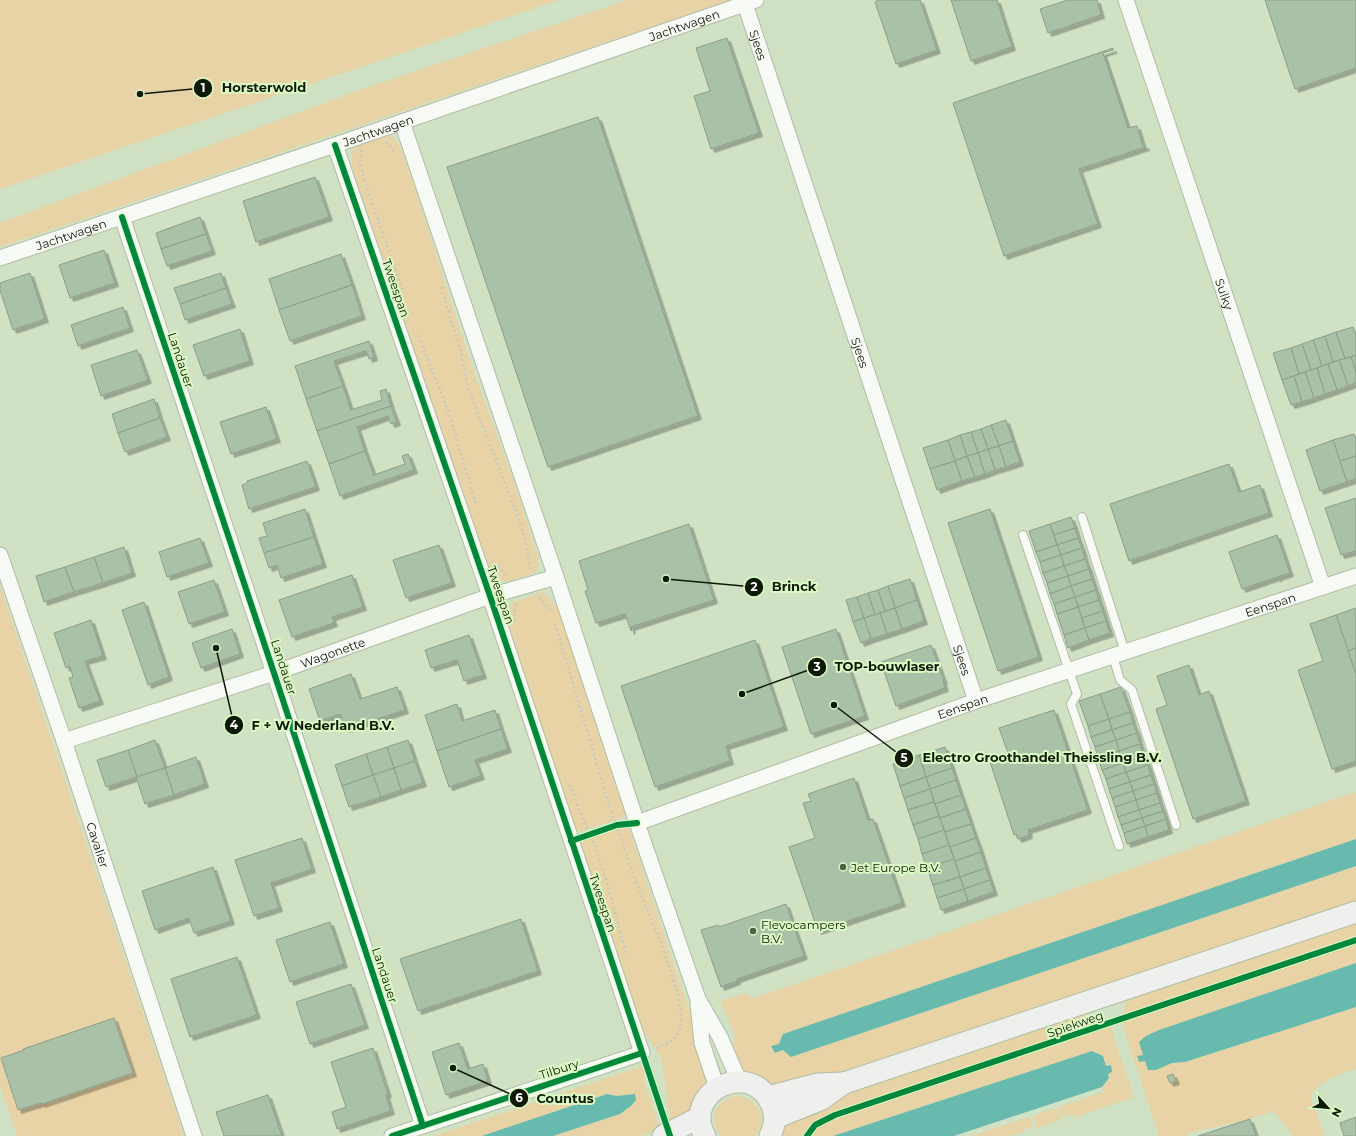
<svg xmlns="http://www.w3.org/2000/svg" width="1356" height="1136" viewBox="0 0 1356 1136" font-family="Montserrat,sans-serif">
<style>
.green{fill:#e7d3a5}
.water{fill:#68baaf}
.building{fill:#a8c1a7;stroke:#8d9e8a;filter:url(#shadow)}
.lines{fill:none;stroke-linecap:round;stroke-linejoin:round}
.lane-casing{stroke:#b0bda5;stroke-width:10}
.street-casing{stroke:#b0bda5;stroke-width:17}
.secondary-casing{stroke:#b0bda5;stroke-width:23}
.path{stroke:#c4c8c1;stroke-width:2.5;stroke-dasharray:2 3;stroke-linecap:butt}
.lane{stroke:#f8faf6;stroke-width:8}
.street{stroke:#f8faf6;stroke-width:15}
.secondary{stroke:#eff0ee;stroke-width:21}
.cycleway-casing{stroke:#dcfbc4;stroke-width:8}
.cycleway{stroke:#00873e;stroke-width:6}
.poi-dot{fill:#525f48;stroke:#dcfbc4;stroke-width:1.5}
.labels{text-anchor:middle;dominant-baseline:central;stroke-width:4;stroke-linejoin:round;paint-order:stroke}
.street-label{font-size:12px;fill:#0e1905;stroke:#dcfbc4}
.poi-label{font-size:12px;fill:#0e1905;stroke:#dcfbc4;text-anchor:start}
.leader{fill:none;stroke:#0e1905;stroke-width:1.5}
.callout-dot{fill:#0e1905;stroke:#dcfbc4;stroke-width:1.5}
.mark-label{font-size:12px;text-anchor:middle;font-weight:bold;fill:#fff}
.callout-label{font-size:13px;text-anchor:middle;font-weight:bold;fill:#0e1905;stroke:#dcfbc4;stroke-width:4;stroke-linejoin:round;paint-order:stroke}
</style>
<defs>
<filter id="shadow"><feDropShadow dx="3.5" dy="3.5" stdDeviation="0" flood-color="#0004"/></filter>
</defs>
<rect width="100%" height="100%" fill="#d0e1c4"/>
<!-- green -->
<g class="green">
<polygon points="0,0 559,0 0,189"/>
<polygon points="628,0 731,0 0,247 0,223 357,91"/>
<polygon points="386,136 393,137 400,147 412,179 469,358 517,491 538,557 538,568 535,573 506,582 497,579 492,573 487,562 352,168 351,154 356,144"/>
<polygon points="0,585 184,1136 17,1136 0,1086"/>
<polygon points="543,592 550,598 558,609 626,816 576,833 506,616 511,603"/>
<polygon points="1356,792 1356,839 783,1034 779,1044 783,1050 791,1057 1356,866 1356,903 946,1042 882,1059 790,1088 772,1087 756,1080 738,1066 730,1054 735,1034 720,1001 747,993 751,999"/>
<polygon points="628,826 686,1002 708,1044 707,1074 706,1084 703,1092 691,1112 671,1127 662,1060 644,1031 580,842"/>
<path d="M1356,921V963L1159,1030L1144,1055L1145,1061L1156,1070L1172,1063L1185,1062L1356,1007V1069C1336,1074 1324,1080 1310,1095L1325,1136H1293L1274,1111L1246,1120L1187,1133L1188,1136H1159L1122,1023L1125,1006L1131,996Z"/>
<path d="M1073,1016C1082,1016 1092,1016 1098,1024L826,1116L813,1123L802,1136H778L782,1128L794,1117L935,1059Z"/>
<polygon points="1110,1026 1134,1097 1075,1117 1073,1114 1062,1117 1059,1107 1104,1092 1102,1087 1109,1078 1108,1074 1111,1069 1111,1065 1106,1066 1092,1051 833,1136 811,1136 815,1129 833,1119"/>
<polygon points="648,1064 643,1079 660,1129 641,1136 553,1136 620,1114 635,1094 617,1096 607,1094 482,1136 433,1136"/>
<path d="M736,1096C758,1098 770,1118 755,1136H721C707,1119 716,1100 736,1096Z"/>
<polygon points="1057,1108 1061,1120 1037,1128 1033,1116"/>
<polygon points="1030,1117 1033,1127 1023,1130 1024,1132 1010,1136 971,1136"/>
</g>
<!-- water -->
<g class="water">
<polygon points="1356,839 1356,866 791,1057 783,1050 775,1053 771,1046 779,1044 783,1034"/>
<polygon points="1356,963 1356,1007 1185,1062 1172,1063 1156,1070 1148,1070 1145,1061 1139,1062 1137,1056 1143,1055 1139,1042 1146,1036 1159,1030"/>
<polygon points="1092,1051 1103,1056 1106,1066 1111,1065 1112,1072 1108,1074 1109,1078 1102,1087 954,1136 833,1136"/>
<polygon points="607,1094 617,1096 635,1094 636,1100 631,1106 620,1114 553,1136 482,1136"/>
</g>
<!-- building -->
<g class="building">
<polygon points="877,0 920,0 937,50 896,64 875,2 877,1"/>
<polygon points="951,0 997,0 1012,47 971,61"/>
<polygon points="1068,0 1097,0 1101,15 1048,33 1040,9"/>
<polygon points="1265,0 1356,0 1356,68 1295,89"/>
<polygon points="727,38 759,133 711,149 694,96 710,91 696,48"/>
<polygon points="1113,48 1113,50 1103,53 1128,128 1137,126 1143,146 1145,145 1146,147 1079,169 1098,224 1004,256 953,103"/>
<polygon points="598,117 698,416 548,467 447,167"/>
<polygon points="315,177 329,217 256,242 243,201"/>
<polygon points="200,217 206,234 161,249 156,233"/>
<polygon points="206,234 212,251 167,266 161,249"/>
<polygon points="104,250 115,283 70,298 59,265"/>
<polygon points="341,254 352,285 279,310 269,279"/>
<polygon points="30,273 45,319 13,330 0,290 0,283"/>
<polygon points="221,273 226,288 180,304 174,288"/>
<polygon points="352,285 362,316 290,341 279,310"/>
<polygon points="226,288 232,304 185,320 180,304"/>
<polygon points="123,307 130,328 78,346 71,325"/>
<polygon points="1353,327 1356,335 1356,355 1345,359 1336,332"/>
<polygon points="240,329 250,361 204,376 193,345"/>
<polygon points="1336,332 1345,359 1333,362 1325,336"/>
<polygon points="1325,336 1333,362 1322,366 1313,340"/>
<polygon points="1313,340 1322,366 1311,370 1302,344"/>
<polygon points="369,341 374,357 369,359 366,351 334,361 343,386 306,399 295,366"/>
<polygon points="1302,344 1311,370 1299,374 1291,348"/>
<polygon points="1291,348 1299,374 1282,380 1273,353"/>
<polygon points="137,350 148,380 101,396 91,365"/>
<polygon points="1356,355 1356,372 1351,357"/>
<polygon points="1351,357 1356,372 1356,383 1348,386 1339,360"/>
<polygon points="1339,360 1348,386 1337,390 1328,364"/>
<polygon points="1328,364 1337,390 1325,394 1317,368"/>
<polygon points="1317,368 1325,394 1314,398 1305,372"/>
<polygon points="1305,372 1314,398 1302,402 1294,376"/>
<polygon points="1294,376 1302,402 1291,405 1282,380"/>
<polygon points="343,386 351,410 382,400 380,391 386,389 391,406 317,431 306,399"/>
<polygon points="154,399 160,418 118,433 112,414"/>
<polygon points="391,406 397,422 391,424 388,416 357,427 365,451 329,464 317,431"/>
<polygon points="266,407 277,439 231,454 220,422"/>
<polygon points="160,418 167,437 125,452 118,433"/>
<polygon points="1006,420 1013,441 999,446 991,425"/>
<polygon points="991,425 999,446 988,449 981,429"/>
<polygon points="981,429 988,449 978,453 971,432"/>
<polygon points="971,432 978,453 967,456 960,435"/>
<polygon points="1354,434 1356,439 1356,456 1340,461 1333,440"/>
<polygon points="960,435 967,456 955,461 948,440"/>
<polygon points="948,440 955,461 930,469 923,448"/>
<polygon points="1333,440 1347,482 1320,491 1306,450"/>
<polygon points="1013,441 1020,462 1006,467 999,446"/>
<polygon points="999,446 1006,467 995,470 988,449"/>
<polygon points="988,449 995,470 985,474 978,453"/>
<polygon points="365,451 374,475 405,464 402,456 408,454 414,470 340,496 329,464"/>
<polygon points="978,453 985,474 975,477 967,456"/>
<polygon points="967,456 975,477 962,481 955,461"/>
<polygon points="1356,456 1356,479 1347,482 1340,461"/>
<polygon points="307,461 316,487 249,509 242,485 247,483 247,481"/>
<polygon points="955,461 962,481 937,490 930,469"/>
<polygon points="1229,464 1239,492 1260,485 1269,513 1129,561 1110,504"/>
<polygon points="1356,498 1356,551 1341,555 1325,508"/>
<polygon points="305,509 314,537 264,553 259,538 267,536 263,523"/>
<polygon points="990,509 1039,657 998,671 948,523"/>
<polygon points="1071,517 1075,528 1054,535 1050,524"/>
<polygon points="689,524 714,600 631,627 632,630 631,631 625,614 596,623 585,591 588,590 579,561"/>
<polygon points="1050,524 1057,545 1036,552 1029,531"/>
<polygon points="1075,528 1078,538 1057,545 1054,535"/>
<polygon points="1277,535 1290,573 1278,577 1278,579 1277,577 1242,589 1229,552"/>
<polygon points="314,537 323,564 281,578 277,565 269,568 264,553"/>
<polygon points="200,538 209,563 167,577 159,552"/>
<polygon points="1078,538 1082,548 1061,555 1057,545"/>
<polygon points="439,545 452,583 406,598 393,560"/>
<polygon points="1057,545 1061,555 1040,562 1036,552"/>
<polygon points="124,547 132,573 103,583 94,557"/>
<polygon points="1082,548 1085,559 1064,566 1061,555"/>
<polygon points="1061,555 1064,566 1043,573 1040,562"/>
<polygon points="94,557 103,583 74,592 65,567"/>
<polygon points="1085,559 1089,569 1068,576 1064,566"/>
<polygon points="1064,566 1068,576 1047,583 1043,573"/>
<polygon points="65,567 74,592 44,602 36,576"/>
<polygon points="1089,569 1092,579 1071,586 1068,576"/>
<polygon points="352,575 363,607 332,617 334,623 292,637 279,600"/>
<polygon points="1068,576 1071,586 1050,594 1047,583"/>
<polygon points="910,579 917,600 895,608 888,586"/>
<polygon points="1092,579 1096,590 1075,597 1071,586"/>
<polygon points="214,580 225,612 189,624 178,592"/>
<polygon points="888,586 895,608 885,611 878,590"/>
<polygon points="1071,586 1075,597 1054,604 1050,594"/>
<polygon points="878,590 885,611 875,615 868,593"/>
<polygon points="1096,590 1099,600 1078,607 1075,597"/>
<polygon points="868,593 875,615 864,618 857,597"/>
<polygon points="857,597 864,618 853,622 846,600"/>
<polygon points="1075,597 1078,607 1057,614 1054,604"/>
<polygon points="917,600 924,621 902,629 895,608"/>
<polygon points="1099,600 1103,611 1082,618 1078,607"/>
<polygon points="144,602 169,677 148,685 122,610"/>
<polygon points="1078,607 1085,628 1064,635 1057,614"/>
<polygon points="895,608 902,629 887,634 880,613"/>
<polygon points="1356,608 1356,648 1348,651 1336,615"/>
<polygon points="1103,611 1106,621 1085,628 1082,618"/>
<polygon points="880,613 887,634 871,639 864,618"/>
<polygon points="1336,615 1356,674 1356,761 1332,769 1298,670 1323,661 1310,624"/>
<polygon points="864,618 871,639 861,643 853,622"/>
<polygon points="91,620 103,656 85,661 100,701 79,708 69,678 73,677 70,666 66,668 54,633"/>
<polygon points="1106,621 1110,633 1089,640 1085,628"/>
<polygon points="1085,628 1089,640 1068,648 1064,635"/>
<polygon points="232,629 240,654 201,668 192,643"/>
<polygon points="836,629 865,716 811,734 782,647"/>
<polygon points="469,635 483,675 464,681 457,660 431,668 425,650"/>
<polygon points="755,640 784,727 726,746 730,761 655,787 621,686"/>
<polygon points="931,645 944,681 943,681 945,688 896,706 881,662"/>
<polygon points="1356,648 1356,674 1348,651"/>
<polygon points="1189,665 1199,695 1209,691 1246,801 1193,819 1156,709 1167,705 1157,676"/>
<polygon points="351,674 360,699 397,687 405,710 346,729 340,714 320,721 309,689"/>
<polygon points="1121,687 1130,712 1109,719 1100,694"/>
<polygon points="1100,694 1109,719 1088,726 1079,701"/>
<polygon points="457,704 462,721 495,710 501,729 437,751 425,715"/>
<polygon points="1054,710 1088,810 1028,830 1029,835 1018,839 1016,834 1014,835 989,759 1008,753 999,728"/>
<polygon points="1130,712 1133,723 1112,730 1109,719"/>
<polygon points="1109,719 1112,730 1091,737 1088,726"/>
<polygon points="1133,723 1137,733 1116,740 1112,730"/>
<polygon points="501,729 508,749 475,760 481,776 449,787 437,751"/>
<polygon points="1112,730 1116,740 1095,747 1091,737"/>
<polygon points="1137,733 1140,744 1119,751 1116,740"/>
<polygon points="155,740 165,768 137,777 128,750"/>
<polygon points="408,740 415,761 394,768 387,747"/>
<polygon points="1116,740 1119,751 1098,758 1095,747"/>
<polygon points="1140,744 1144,756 1123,763 1119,751"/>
<polygon points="387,747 394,768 373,775 366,754"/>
<polygon points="945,747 952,768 926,777 919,755"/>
<polygon points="128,750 137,777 106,787 97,760"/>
<polygon points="1119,751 1123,763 1102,770 1098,758"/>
<polygon points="366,754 373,775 342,786 335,765"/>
<polygon points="919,755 926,777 900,786 893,764"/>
<polygon points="1144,756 1148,765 1126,772 1123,763"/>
<polygon points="196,757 205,784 174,795 165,768"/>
<polygon points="415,761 423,783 401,790 394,768"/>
<polygon points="1123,763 1126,772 1106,779 1102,770"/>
<polygon points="1148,765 1151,775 1130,782 1126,772"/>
<polygon points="165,768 174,795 145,804 136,777"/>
<polygon points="394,768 401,790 381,797 373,775"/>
<polygon points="952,768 956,780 930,789 926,777"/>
<polygon points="1126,772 1130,782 1109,789 1106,779"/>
<polygon points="373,775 381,797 349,807 342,786"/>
<polygon points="1151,775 1154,784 1133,791 1130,782"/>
<polygon points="926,777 930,789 904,798 900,786"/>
<polygon points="854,778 868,820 873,819 902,903 818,931 789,847 815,838 803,803 811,801 808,794"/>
<polygon points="956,780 961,795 935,804 930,789"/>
<polygon points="1130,782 1133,791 1112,798 1109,789"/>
<polygon points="1154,784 1157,793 1136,800 1133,791"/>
<polygon points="930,789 934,802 908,810 904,798"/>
<polygon points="1133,791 1136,800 1115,807 1112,798"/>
<polygon points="1157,793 1160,803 1139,810 1136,800"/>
<polygon points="961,795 966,809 940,818 935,804"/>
<polygon points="1136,800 1139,810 1118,817 1115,807"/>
<polygon points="934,802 939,816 913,825 908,810"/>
<polygon points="1160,803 1163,811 1142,818 1139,810"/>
<polygon points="966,809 971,824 945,832 940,818"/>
<polygon points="1139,810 1142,818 1121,825 1118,817"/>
<polygon points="1163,811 1166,819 1145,826 1142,818"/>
<polygon points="939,816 944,830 918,839 913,825"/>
<polygon points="1142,818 1145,826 1124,833 1121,825"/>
<polygon points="1166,819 1169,830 1148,837 1145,826"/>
<polygon points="971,824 976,838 950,847 945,832"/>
<polygon points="1145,826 1148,837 1127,844 1124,833"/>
<polygon points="944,830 949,845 922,854 918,839"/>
<polygon points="302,838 312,869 271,883 279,908 254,916 235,860"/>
<polygon points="976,838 981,852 955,861 950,847"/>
<polygon points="949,845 954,859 927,868 922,854"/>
<polygon points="981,852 986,868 960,877 955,861"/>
<polygon points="954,859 960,877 933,885 927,868"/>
<polygon points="213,867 231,921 194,933 189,918 155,930 142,891"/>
<polygon points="986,868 990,880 964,889 960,877"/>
<polygon points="960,877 964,889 937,898 933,885"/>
<polygon points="990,880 994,892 968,901 964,889"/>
<polygon points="964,889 968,901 941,910 937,898"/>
<polygon points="786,904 804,956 737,979 737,981 721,987 701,930 718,925 719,927"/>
<polygon points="521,919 538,971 418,1011 400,959"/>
<polygon points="330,922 344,964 290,982 276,940"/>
<polygon points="237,957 257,1015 190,1037 171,979"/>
<polygon points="351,984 365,1025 310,1044 296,1002"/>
<polygon points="114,1018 133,1073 42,1104 41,1103 18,1110 1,1058 24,1050 23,1049"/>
<polygon points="459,1043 468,1069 483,1064 488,1081 446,1095 432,1052"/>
<polygon points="373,1048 388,1094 386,1095 391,1111 337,1129 332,1112 346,1107 331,1062"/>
<polygon points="1173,1074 1176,1081 1170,1083 1167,1076"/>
<polygon points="268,1095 282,1136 224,1136 216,1112"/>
<polygon points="1356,1117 1356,1136 1344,1136 1340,1123"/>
<polygon points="1250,1119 1256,1136 1198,1136"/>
</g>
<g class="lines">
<defs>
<g id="lane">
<polyline points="1082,517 1125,652"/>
<polyline points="1023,535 1077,694 1071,704 1119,846"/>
<polyline points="1113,656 1120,680 1132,690 1176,825"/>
</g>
<g id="street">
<path id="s1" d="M1126,0L1323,587"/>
<path id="s2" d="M745,4L976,701"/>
<polyline points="402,122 556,577 637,823 698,999 720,1037 739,1081"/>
<polyline points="335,145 490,596 642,1053 392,1136"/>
<polyline points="122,217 274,673 423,1126"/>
<path id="s3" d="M0,258L335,145L756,0"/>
<path id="s4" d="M0,555L64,741L194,1136"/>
<path id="s5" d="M64,741L274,673L490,596L556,577"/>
<path id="s6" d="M637,823L976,701L1356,576"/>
<polyline points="698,1004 702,1043 717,1088"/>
</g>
<g id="secondary">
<polyline points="768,1097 818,1084 844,1083"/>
<polyline points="775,1118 822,1099 844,1083 1356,912"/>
<polyline points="663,1136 700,1117"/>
<path d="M705,1136C681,1094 748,1057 771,1103C776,1114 775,1126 770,1136"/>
</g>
</defs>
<!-- lane casing -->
<use href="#lane" class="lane-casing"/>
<!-- street casing -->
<use href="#street" class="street-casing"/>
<!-- secondary casing -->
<use href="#secondary" class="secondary-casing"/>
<!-- path -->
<g class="path">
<polyline points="386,142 396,153"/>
<polyline points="362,150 360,162 365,182 403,292"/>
<polyline points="441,287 461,352 467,384 478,414 520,522 527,548 530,569"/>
<polyline points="418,336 442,394 453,426 476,505"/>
<polyline points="494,563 508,576"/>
<polyline points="539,597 550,610"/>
<polyline points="514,621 515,608 517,603"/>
<path d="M555,624L613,817L617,825C623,841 627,858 633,874C645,906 689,1000 680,1029C676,1040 666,1046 655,1048"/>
<polyline points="570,785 589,835 593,841 608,886 626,954"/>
</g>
<!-- lane -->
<use href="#lane" class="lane"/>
<!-- street -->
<use href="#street" class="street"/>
<!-- secondary -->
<use href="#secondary" class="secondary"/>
<defs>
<g id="cycleway">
<polyline points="335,145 490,596 670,1136"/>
<polyline points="122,217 274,673 423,1126"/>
<polyline points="571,841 617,825 637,823"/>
<polyline points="392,1136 642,1053"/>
<polyline points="807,1136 815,1125 835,1115 1356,940"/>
</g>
</defs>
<!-- cycleway casing -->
<use href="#cycleway" class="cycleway-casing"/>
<!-- cycleway -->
<use href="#cycleway" class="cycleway"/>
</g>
<!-- markers -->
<g class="poi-dot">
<circle cx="843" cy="867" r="4"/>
<circle cx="753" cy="931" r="4"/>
</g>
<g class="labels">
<!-- street labels -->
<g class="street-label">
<text stroke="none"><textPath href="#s3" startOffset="723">Jachtwagen</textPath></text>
<text stroke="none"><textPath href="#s2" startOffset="43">Sjees</textPath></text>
<text stroke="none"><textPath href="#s3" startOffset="399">Jachtwagen</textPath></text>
<text stroke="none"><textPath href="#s3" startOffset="75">Jachtwagen</textPath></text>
<text transform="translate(396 288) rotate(71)">Tweespan</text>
<text stroke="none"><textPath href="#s1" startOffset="310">Sulky</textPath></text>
<text stroke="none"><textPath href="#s2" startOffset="367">Sjees</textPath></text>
<text transform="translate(181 360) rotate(72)">Landauer</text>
<text transform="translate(501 595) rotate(71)">Tweespan</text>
<text stroke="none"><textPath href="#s6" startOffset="670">Eenspan</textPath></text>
<text stroke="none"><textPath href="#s5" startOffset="283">Wagonette</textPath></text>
<text stroke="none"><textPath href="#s2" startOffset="691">Sjees</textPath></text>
<text transform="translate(284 667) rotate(72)">Landauer</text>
<text stroke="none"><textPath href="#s6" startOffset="346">Eenspan</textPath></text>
<text stroke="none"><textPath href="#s4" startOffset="306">Cavalier</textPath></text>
<text transform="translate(603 903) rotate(71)">Tweespan</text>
<text transform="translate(385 975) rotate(72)">Landauer</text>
<text transform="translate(1075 1024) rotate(-19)">Spiekweg</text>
<text transform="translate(559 1069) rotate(-18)">Tilbury</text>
</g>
<!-- poi labels -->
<g class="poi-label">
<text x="851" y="867">Jet Europe B.V.</text>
<text x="761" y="924">Flevocampers<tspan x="761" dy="14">B.V.</tspan></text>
</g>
</g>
<!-- callouts -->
<path class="leader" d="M140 94L203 88M666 579L754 587M742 694L817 667M216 648L234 725M834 705L904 758M453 1068L519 1098"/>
<g class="callout-dot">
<circle cx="140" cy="94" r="4"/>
<circle cx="666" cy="579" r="4"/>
<circle cx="742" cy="694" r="4"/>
<circle cx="216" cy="648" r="4"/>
<circle cx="834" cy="705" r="4"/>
<circle cx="453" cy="1068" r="4"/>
<circle cx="203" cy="88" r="10"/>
<circle cx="754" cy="587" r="10"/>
<circle cx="817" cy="667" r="10"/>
<circle cx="234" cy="725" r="10"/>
<circle cx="904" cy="758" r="10"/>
<circle cx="519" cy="1098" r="10"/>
</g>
<g class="mark-label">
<text x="203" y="92">1</text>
<text x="754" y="591">2</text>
<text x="817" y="671">3</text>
<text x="234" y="729">4</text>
<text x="904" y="762">5</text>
<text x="519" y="1102">6</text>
</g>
<g class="callout-label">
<text x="264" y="92">Horsterwold</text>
<text x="794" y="591">Brinck</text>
<text x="887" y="671">TOP-bouwlaser</text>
<text x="323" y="730">F + W Nederland B.V.</text>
<text x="1042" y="762">Electro Groothandel Theissling B.V.</text>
<text x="565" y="1103">Countus</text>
</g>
<!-- north arrow -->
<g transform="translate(1328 1108) rotate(117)" stroke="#dcfbc4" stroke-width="3" paint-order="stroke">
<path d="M0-3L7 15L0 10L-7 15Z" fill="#0e1905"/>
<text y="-6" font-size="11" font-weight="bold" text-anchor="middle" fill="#0e1905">N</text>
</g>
</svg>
